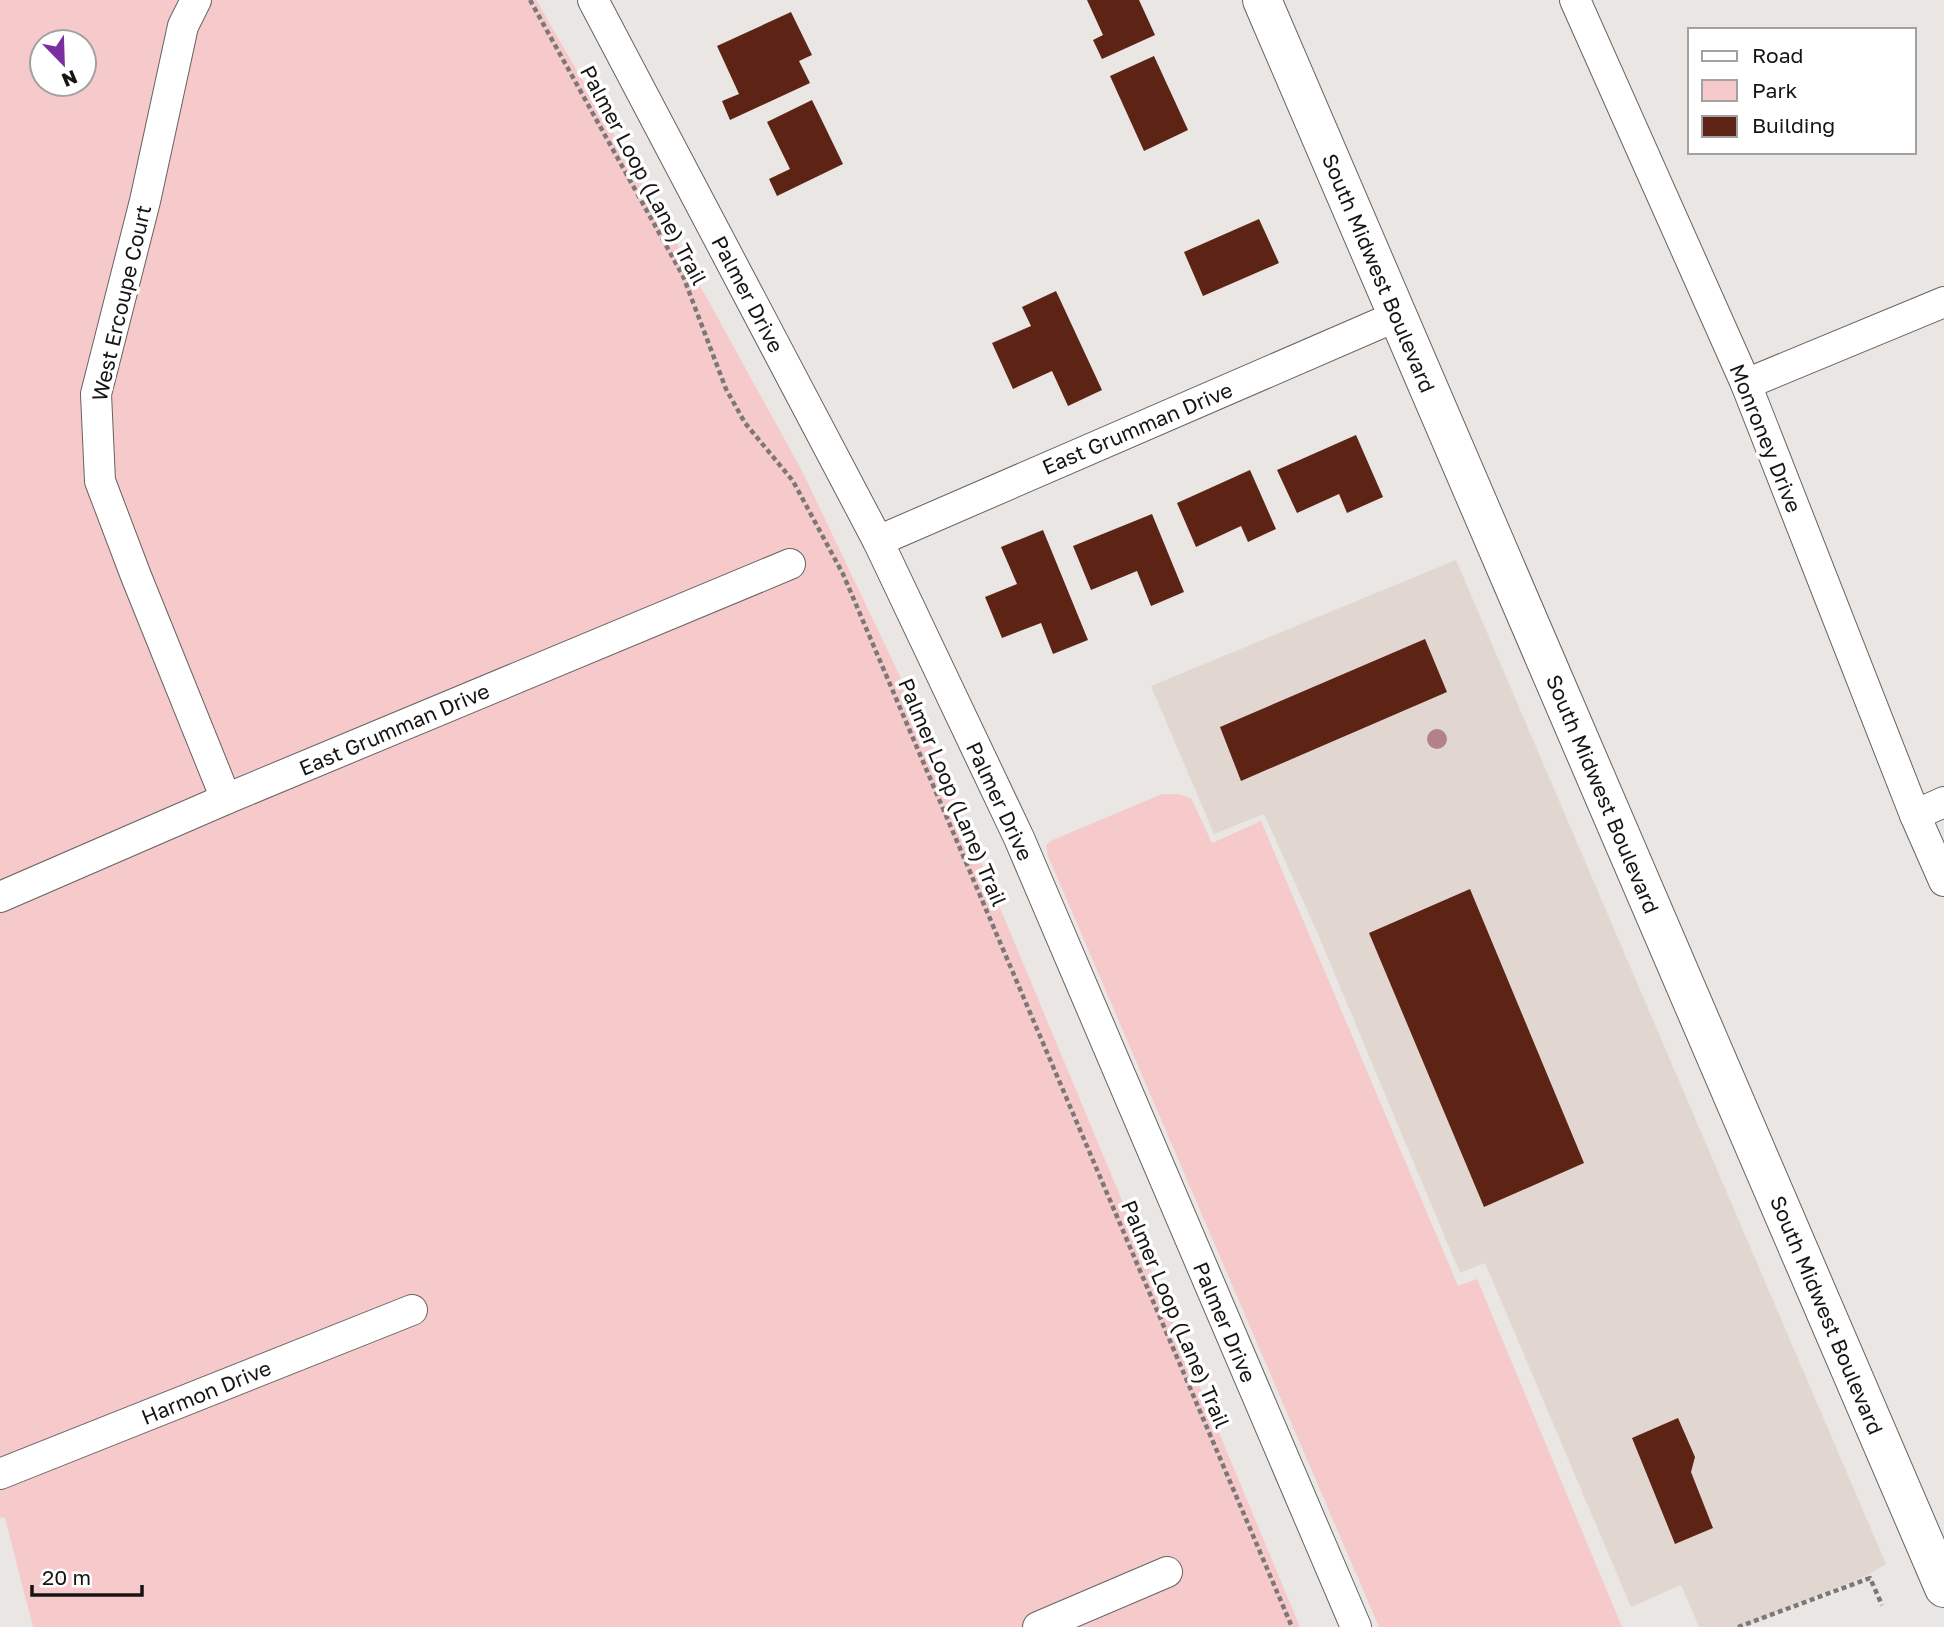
<svg xmlns="http://www.w3.org/2000/svg" width="1944" height="1627" viewBox="0 0 1944 1627" font-family="'Golos Text',sans-serif">
<style>
.built{fill:#e2d7d0}
.green{fill:#f6c9cb;fill-rule:evenodd}
.building{fill:#5d2416}
.lines{fill:none;stroke-linecap:round;stroke-linejoin:round}
.minor-casing{stroke:#666361;stroke-width:32}
.secondary-casing{stroke:#666361;stroke-width:40}
.path{stroke:#7b7977;stroke-width:4.5;stroke-dasharray:5 3.5;stroke-linecap:butt}
.minor{stroke:#fff;stroke-width:30}
.secondary{stroke:#fff;stroke-width:38}
.tree{fill:#b28288}
.labels{text-anchor:middle;dominant-baseline:central;stroke-width:7;stroke-linejoin:round;paint-order:stroke}
.street-label{font-size:21px;fill:#161514;stroke:#fff}
</style>
<rect width="100%" height="100%" fill="#e9e6e3"/>
<!-- built -->
<polygon class="built" points="1456,560 1886,1564 1866,1576 1742,1627 1699,1627 1681,1585 1631,1607 1485,1263 1460,1273 1317,932 1264,814 1214,834 1151,686"/>
<!-- green -->
<g class="green">
<path d="M0,0H536L666,224L802,471L927,733L1300,1627H33L5,1518L0,1517ZM42,42H84V84H42Z"/>
<polygon points="1162,794 1178,794 1191,798 1212,843 1261,821 1458,1286 1477,1279 1622,1627 1379,1627 1048,856 1046,845 1053,840"/>
</g>
<!-- building -->
<g class="building">
<polygon points="1087,0 1139,0 1155,35 1102,59 1093,40 1103,35"/>
<polygon points="791,12 812,55 799,61 810,83 730,120 722,101 739,94 717,46"/>
<polygon points="1154,56 1188,130 1144,151 1110,76"/>
<polygon points="812,100 843,164 777,196 769,179 790,169 767,122"/>
<polygon points="1259,219 1279,263 1203,296 1184,252"/>
<polygon points="1056,291 1102,390 1068,406 1052,371 1013,389 992,343 1031,326 1022,307"/>
<polygon points="1356,435 1383,497 1347,513 1339,494 1297,513 1277,470"/>
<polygon points="1250,470 1276,529 1248,542 1241,526 1196,547 1177,503"/>
<polygon points="1152,514 1184,592 1151,606 1137,571 1091,590 1073,546"/>
<polygon points="1043,530 1088,640 1053,654 1041,623 1002,638 985,597 1017,584 1001,547"/>
<polygon points="1425,639 1447,692 1241,781 1220,727"/>
<polygon points="1470,889 1584,1163 1484,1207 1369,933"/>
<polygon points="1678,1418 1695,1457 1691,1472 1713,1528 1675,1544 1632,1438"/>
</g>
<g class="lines">
<defs>
<g id="minor">
<polyline points="196,0 183,26 145,201 96,394 100,481 136,576 226,799"/>
<polyline points="593,0 878,541 1019,838 1356,1627"/>
<polyline points="1575,0 1746,384 1915,815 1944,881"/>
<polyline points="1746,384 1944,302"/>
<polyline points="878,541 1397,316"/>
<polyline points="1915,815 1944,802"/>
<polyline points="0,897 226,799 790,564"/>
<polyline points="0,1474 412,1310"/>
<polyline points="1038,1627 1167,1572"/>
</g>
<polyline id="secondary" points="1262,0 1944,1588"/>
</defs>
<!-- minor casing -->
<use href="#minor" class="minor-casing"/>
<!-- secondary casing -->
<use href="#secondary" class="secondary-casing"/>
<!-- path -->
<g class="path">
<polyline points="530,0 683,276 726,389 745,423 793,481 843,574 1292,1627"/>
<polyline points="1738,1627 1870,1578 1882,1605"/>
</g>
<!-- minor -->
<use href="#minor" class="minor"/>
<!-- secondary -->
<use href="#secondary" class="secondary"/>
</g>
<!-- trees -->
<circle class="tree" cx="1437" cy="739" r="10"/>
<g class="labels">
<!-- street labels -->
<g class="street-label">
<text transform="translate(644 175) rotate(62)">Palmer Loop (Lane) Trail</text>
<text transform="translate(1379 273) rotate(67)">South Midwest Boulevard</text>
<text transform="translate(748 294) rotate(62)">Palmer Drive</text>
<text transform="translate(121 303) rotate(-77)">West Ercoupe Court</text>
<text transform="translate(1137 428) rotate(-23)">East Grumman Drive</text>
<text transform="translate(1766 438) rotate(68)">Monroney Drive</text>
<text transform="translate(394 729) rotate(-23)">East Grumman Drive</text>
<text transform="translate(953 792) rotate(67)">Palmer Loop (Lane) Trail</text>
<text transform="translate(1603 794) rotate(67)">South Midwest Boulevard</text>
<text transform="translate(1000 801) rotate(65)">Palmer Drive</text>
<text transform="translate(1176 1314) rotate(67)">Palmer Loop (Lane) Trail</text>
<text transform="translate(1827 1315) rotate(67)">South Midwest Boulevard</text>
<text transform="translate(1225 1322) rotate(67)">Palmer Drive</text>
<text transform="translate(206 1392) rotate(-22)">Harmon Drive</text>
</g>
</g>
<!-- legend -->
<rect x="1688" y="28" width="228" height="126" fill="#ffffff" stroke="#a2a1a1" stroke-width="2"/>
<rect x="1702" y="51" width="35" height="10" fill="#ffffff" stroke="#a2a1a1" stroke-width="2"/>
<text x="1752" y="63" font-size="21" fill="#161514">Road</text>
<rect x="1702" y="80" width="35" height="21" fill="#f6c9cb" stroke="#a2a1a1" stroke-width="2"/>
<text x="1752" y="98" font-size="21" fill="#161514">Park</text>
<rect x="1702" y="116" width="35" height="21" fill="#5d2416" stroke="#a2a1a1" stroke-width="2"/>
<text x="1752" y="133" font-size="21" fill="#161514">Building</text>
<!-- north arrow -->
<g transform="translate(63 63) rotate(157)"><circle r="33" fill="#ffffff" stroke="#a2a1a1" stroke-width="2"/>
<path d="M0-5L12 26L0 18L-12 26Z" fill="#7a2fa1"/>
<text y="-10" font-size="19" font-weight="bold" text-anchor="middle" fill="#161514">N</text>
</g>
<!-- scale -->
<path d="M32 1585v10h110v-10" fill="none" stroke="#161514" stroke-width="3.5"/>
<text x="42" y="1585" font-size="21" fill="#161514" stroke="#ffffff" stroke-width="5" paint-order="stroke">20 m</text>
</svg>
